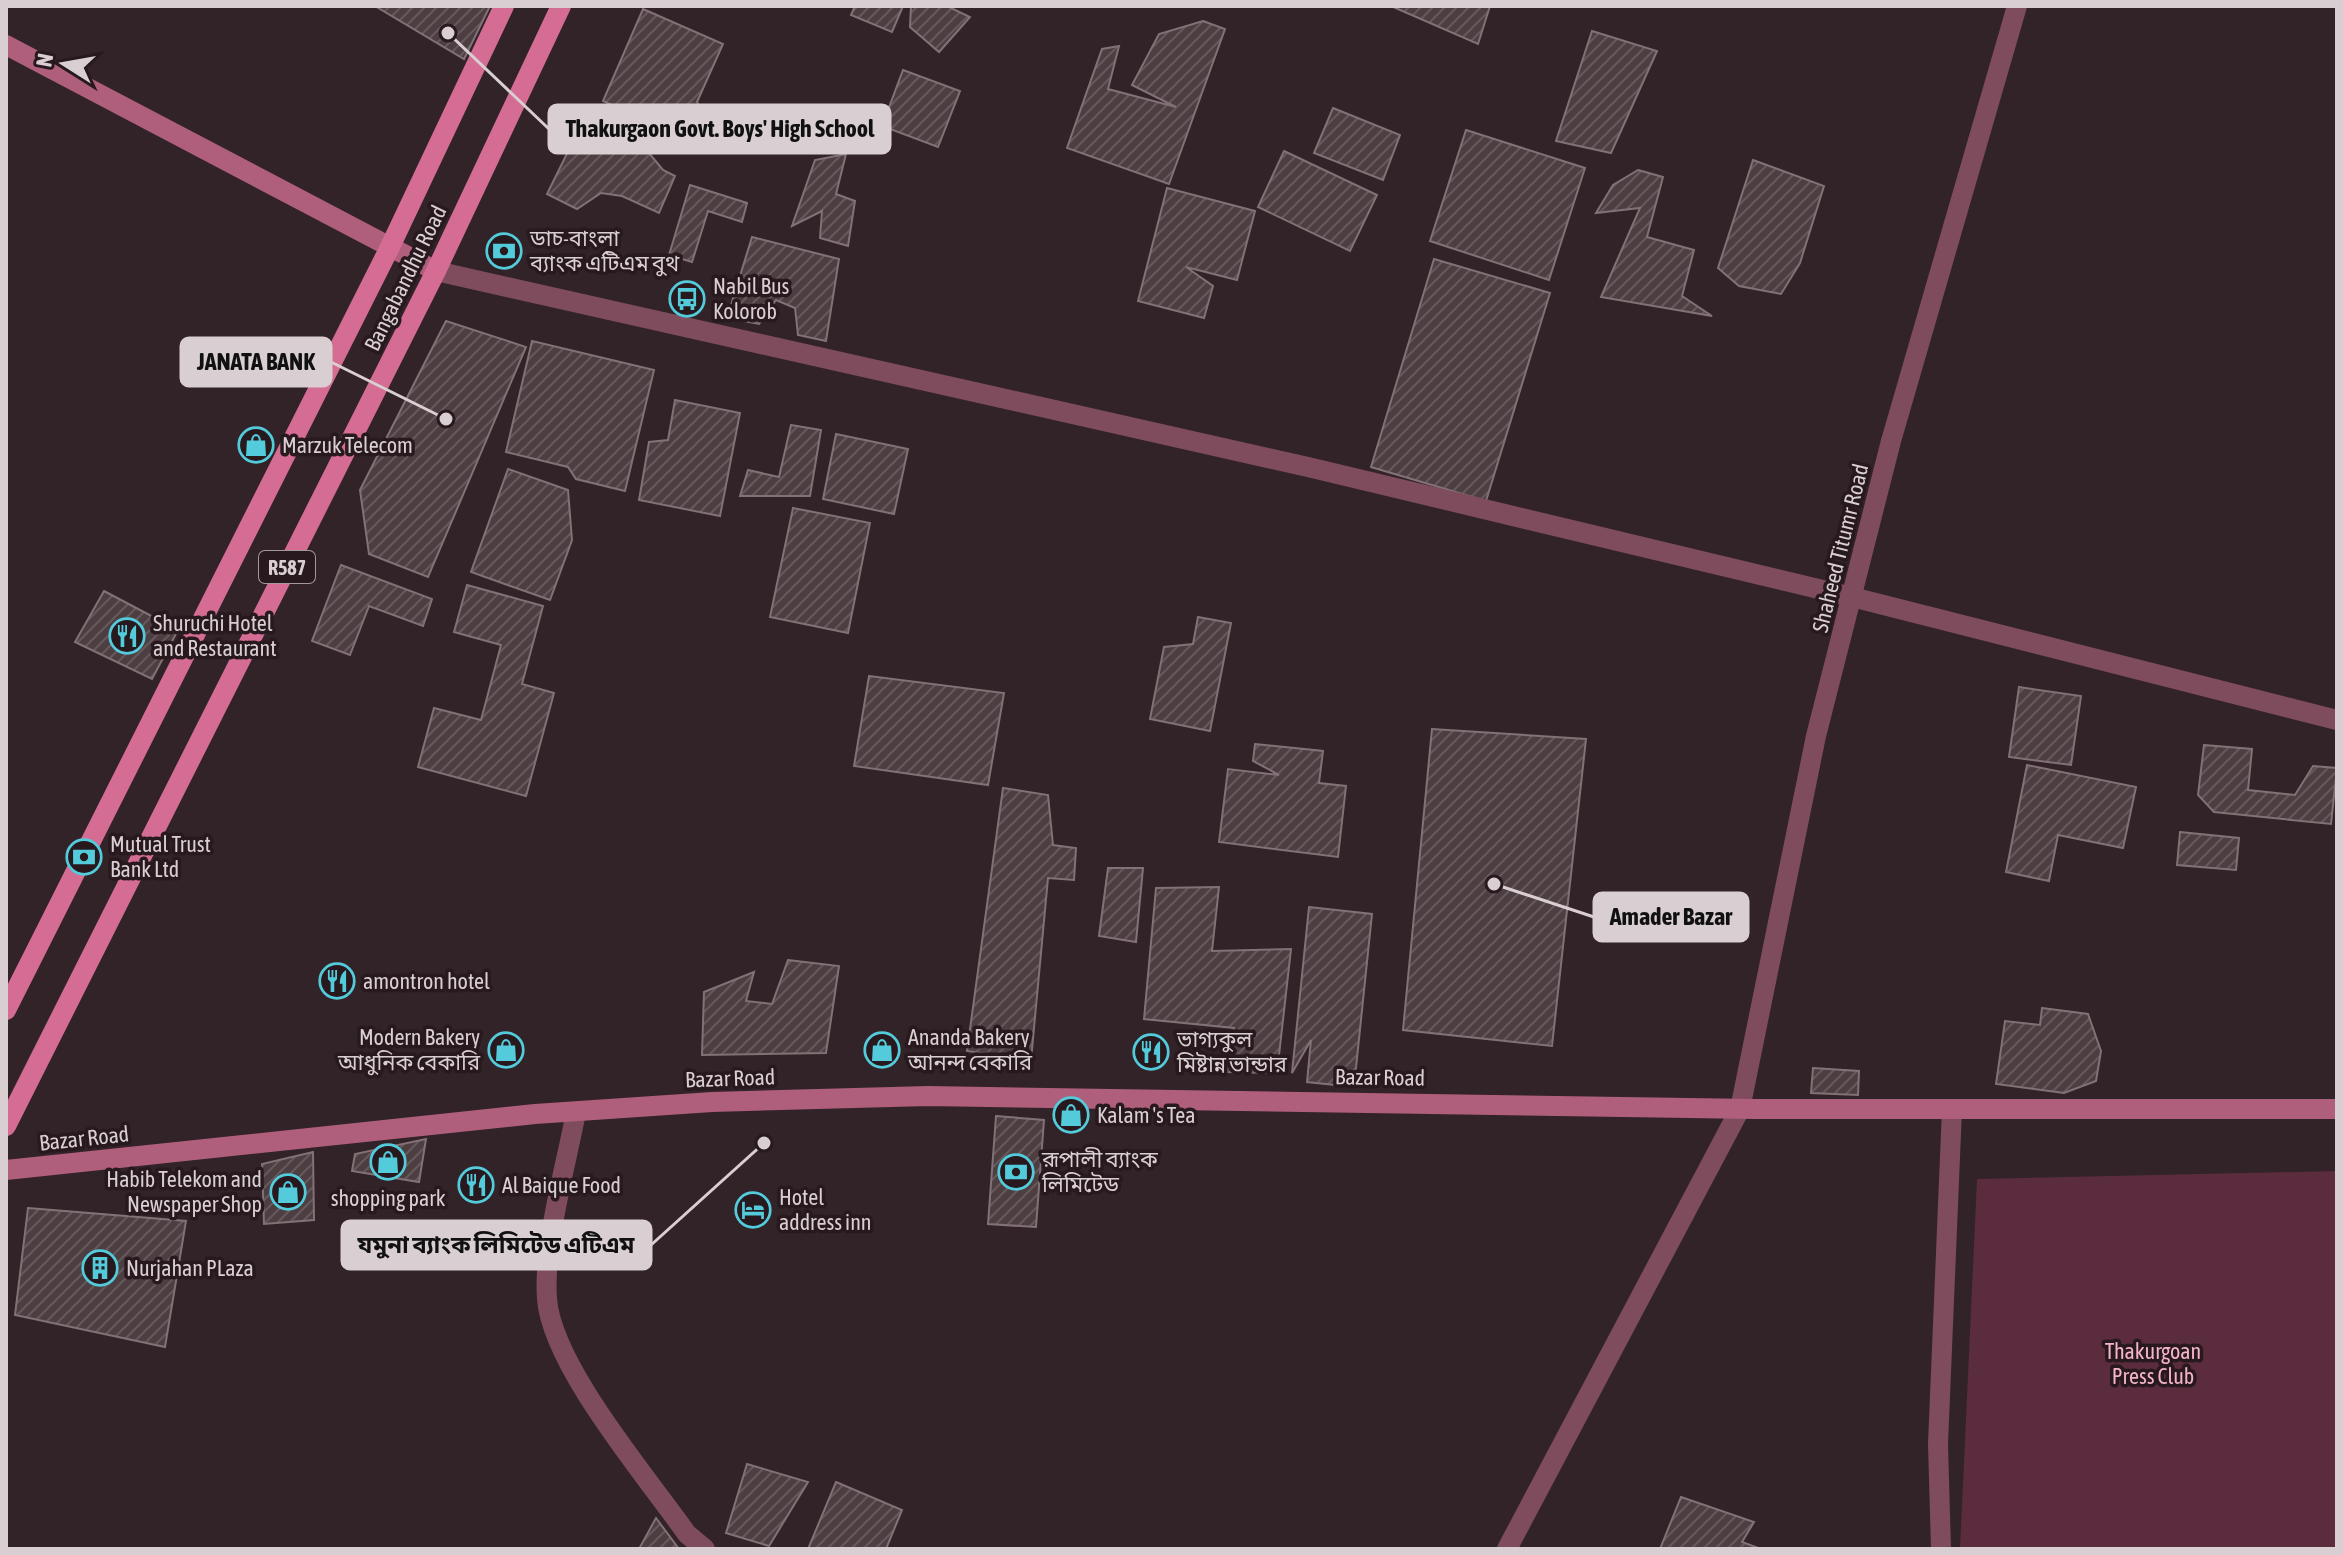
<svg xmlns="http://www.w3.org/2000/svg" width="2343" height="1555" viewBox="0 0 2343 1555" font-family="'Asap Condensed','Noto Sans Bengali',sans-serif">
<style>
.park{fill:#5a2c3d}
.building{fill:url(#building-hatch);stroke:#827176;stroke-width:2}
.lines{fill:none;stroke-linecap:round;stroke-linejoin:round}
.street{stroke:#7f4c5e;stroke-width:20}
.secondary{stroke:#af5e7c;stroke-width:20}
.primary{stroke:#d46c93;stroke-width:20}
.labels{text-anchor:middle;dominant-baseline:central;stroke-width:7;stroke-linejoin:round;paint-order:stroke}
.shield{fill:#27191e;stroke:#a4989c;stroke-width:2}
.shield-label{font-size:20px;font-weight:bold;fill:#d9cfd2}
.poi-label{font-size:22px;fill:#d9cfd2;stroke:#27191e;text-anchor:start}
.street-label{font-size:22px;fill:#d9cfd2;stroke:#27191e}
.park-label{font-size:22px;fill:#f3b3c8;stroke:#27191e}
.leader{fill:none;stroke:#d9cfd2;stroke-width:3}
.callout-dot{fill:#d9cfd2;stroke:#27191e;stroke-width:3}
.callout{fill:#d9cfd2;stroke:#d9cfd2;stroke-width:3}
.callout-label{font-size:24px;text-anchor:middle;font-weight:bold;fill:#111}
</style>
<defs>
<pattern id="building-hatch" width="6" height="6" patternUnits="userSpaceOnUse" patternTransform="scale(2)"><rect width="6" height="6" fill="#4d3e42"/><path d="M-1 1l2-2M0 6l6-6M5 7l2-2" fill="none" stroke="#66595c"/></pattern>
</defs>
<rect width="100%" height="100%" fill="#312327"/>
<!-- park -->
<polygon class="park" points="2337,1171 2337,1549 1960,1549 1977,1179"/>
<!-- building -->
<g class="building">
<polygon points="375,6 490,6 464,59"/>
<polygon points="855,6 903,6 892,32 851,15"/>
<polygon points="911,6 947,6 970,17 939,52 910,27"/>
<polygon points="1391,6 1490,6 1478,44"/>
<polygon points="643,9 723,44 697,102 707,118 697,142 603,101"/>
<polygon points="1203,21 1225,29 1169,184 1067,148 1102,49 1119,46 1108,89 1176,107 1132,85 1159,34"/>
<polygon points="1592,31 1657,51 1611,153 1556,141"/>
<polygon points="903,70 960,91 938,147 882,126"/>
<polygon points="1333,108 1400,135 1383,180 1314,153"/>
<polygon points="583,121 649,153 663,170 675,176 659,213 622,196 601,193 577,209 547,194"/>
<polygon points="1466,130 1585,168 1549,280 1430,241"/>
<polygon points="1284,151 1377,195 1350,251 1258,207"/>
<polygon points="846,154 836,194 855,201 848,246 820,238 822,211 792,226 815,160"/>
<polygon points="1753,160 1824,186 1800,263 1781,294 1739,286 1718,268"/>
<polygon points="1638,170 1663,177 1647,237 1694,250 1682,296 1712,316 1601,297 1640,208 1596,213 1613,185"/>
<polygon points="690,185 747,203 742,222 708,211 692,262 669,255"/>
<polygon points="1167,188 1255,211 1237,280 1186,267 1213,286 1204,318 1138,301"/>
<polygon points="752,237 839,259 826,341 798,335 795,308 776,300 759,324 727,318"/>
<polygon points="1434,259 1550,293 1486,501 1371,467"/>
<polygon points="446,321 526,347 428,577 369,554 360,490"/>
<polygon points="532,341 654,370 625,491 576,479 568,467 506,452"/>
<polygon points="675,400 740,413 720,516 639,500 649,442 668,440"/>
<polygon points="791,425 821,430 810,496 740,496 748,470 779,477"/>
<polygon points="836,434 908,449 894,514 823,499"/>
<polygon points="508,469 568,490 572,540 550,600 471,572"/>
<polygon points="793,508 870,523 848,633 770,617"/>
<polygon points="341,565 432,599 423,626 369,606 350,655 312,641"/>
<polygon points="467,585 543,606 522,684 554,693 526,796 418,767 434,708 481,720 501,645 454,632"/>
<polygon points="104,591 178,630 152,679 75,642"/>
<polygon points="1198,617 1231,623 1210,731 1150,719 1164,647 1193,644"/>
<polygon points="869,676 1004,693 988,785 854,766"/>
<polygon points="2019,687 2081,696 2071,765 2009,757"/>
<polygon points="1432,729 1586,739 1552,1046 1403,1030"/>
<polygon points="1255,744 1323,751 1319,783 1346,786 1338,857 1219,842 1228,769 1279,775 1253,761"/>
<polygon points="2204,745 2252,749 2248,790 2295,795 2313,766 2337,768 2331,824 2214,812 2198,795"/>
<polygon points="2027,765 2136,787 2123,848 2058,835 2049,881 2006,872"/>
<polygon points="1003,788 1048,795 1053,845 1076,848 1074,880 1048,878 1031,1060 967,1051"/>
<polygon points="2180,832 2239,838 2236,870 2177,865"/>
<polygon points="1108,868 1143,868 1136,942 1099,936"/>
<polygon points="1219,887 1212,951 1291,949 1277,1073 1227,1072 1234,1028 1144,1019 1156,888"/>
<polygon points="1309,907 1372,914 1354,1087 1307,1082 1311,1040 1292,1073"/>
<polygon points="788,960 839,966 826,1053 702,1055 704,992 754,972 746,1001 772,1004"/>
<polygon points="2042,1008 2088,1014 2101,1051 2096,1081 2064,1093 1996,1084 2005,1021 2040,1025"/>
<polygon points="1813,1068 1859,1071 1858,1095 1811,1093"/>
<polygon points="996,1116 1044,1120 1036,1227 988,1224"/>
<polygon points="426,1139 419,1182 352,1171 355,1154"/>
<polygon points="313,1152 314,1220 264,1224 262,1164"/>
<polygon points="28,1208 186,1221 165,1347 15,1315"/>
<polygon points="747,1464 808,1482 769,1546 726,1533"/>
<polygon points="836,1482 902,1510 886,1549 808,1549"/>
<polygon points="1681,1497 1754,1522 1742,1542 1761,1549 1660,1549"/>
<polygon points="656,1518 679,1549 639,1549"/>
</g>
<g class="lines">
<!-- street -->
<g class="street">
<polyline points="436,271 1308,467 1852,597 2337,720"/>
<path d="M576,1112C566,1166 543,1245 547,1299C552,1366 647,1477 687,1534L705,1549"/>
<polyline points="1507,1549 1740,1109 1816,736 1891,441 2017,6"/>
<polyline points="1941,1549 1938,1444 1952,1109"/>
</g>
<!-- secondary -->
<g class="secondary">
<polyline points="6,45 436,271"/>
<polyline points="6,1170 535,1114 712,1102 928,1096 1754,1109 2337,1109"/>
</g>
<!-- primary -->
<g class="primary">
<polyline points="6,1010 390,247 504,6"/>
<polyline points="6,1126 436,271 561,6"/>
</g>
</g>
<!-- icons -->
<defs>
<symbol id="bank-ring" viewBox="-11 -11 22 22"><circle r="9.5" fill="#27191e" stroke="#53cbdb" stroke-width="1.5"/><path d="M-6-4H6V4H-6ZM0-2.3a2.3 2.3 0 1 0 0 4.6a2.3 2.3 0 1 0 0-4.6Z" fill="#53cbdb"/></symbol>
<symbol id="bus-ring" viewBox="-11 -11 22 22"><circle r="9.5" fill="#27191e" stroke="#53cbdb" stroke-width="1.5"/><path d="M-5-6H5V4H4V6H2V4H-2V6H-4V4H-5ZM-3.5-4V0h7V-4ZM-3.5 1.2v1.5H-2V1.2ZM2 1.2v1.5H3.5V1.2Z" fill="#53cbdb"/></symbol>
<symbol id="shop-ring" viewBox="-11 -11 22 22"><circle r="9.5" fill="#27191e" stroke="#53cbdb" stroke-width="1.5"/><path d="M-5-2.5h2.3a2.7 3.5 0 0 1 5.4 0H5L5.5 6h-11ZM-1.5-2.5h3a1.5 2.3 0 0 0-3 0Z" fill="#53cbdb"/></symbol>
<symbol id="restaurant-ring" viewBox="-11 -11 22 22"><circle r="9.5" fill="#27191e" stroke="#53cbdb" stroke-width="1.5"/><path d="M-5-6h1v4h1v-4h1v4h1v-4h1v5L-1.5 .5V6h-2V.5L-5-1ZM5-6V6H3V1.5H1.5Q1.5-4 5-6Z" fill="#53cbdb"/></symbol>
<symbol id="hotel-ring" viewBox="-11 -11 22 22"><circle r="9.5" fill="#27191e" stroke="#53cbdb" stroke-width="1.5"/><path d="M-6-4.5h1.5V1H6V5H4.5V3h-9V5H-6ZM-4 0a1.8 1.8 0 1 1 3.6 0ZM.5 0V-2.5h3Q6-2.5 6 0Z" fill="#53cbdb"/></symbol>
<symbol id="building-ring" viewBox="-11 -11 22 22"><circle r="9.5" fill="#27191e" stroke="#53cbdb" stroke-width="1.5"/><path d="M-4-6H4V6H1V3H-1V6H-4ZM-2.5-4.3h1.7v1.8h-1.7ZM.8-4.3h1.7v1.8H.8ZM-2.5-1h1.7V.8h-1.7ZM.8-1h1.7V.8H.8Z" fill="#53cbdb"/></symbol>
</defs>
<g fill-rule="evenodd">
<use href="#bank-ring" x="484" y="231" width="40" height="40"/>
<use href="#bus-ring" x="667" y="279" width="40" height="40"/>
<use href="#shop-ring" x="236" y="425" width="40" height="40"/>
<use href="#restaurant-ring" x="107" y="616" width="40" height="40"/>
<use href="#bank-ring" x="64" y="837" width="40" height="40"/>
<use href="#restaurant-ring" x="317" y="961" width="40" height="40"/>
<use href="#shop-ring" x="486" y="1030" width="40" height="40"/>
<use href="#shop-ring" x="862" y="1030" width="40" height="40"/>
<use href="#restaurant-ring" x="1131" y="1032" width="40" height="40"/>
<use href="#shop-ring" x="1051" y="1095" width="40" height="40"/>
<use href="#shop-ring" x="368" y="1142" width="40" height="40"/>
<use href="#bank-ring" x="996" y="1152" width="40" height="40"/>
<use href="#restaurant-ring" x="456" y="1165" width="40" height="40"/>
<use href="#shop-ring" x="268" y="1172" width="40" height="40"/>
<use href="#hotel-ring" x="733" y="1190" width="40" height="40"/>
<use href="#building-ring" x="80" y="1248" width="40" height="40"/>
</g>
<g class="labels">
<!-- shield labels -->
<rect class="shield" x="259" y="551" width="56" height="32" rx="6"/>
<g class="shield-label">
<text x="287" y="567">R587</text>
</g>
<!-- poi labels -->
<g class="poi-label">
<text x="530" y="238">ডাচ-বাংলা<tspan x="530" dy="25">ব্যাংক এটিএম বুথ</tspan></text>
<text x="713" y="286">Nabil Bus<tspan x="713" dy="25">Kolorob</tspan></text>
<text x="282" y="445">Marzuk Telecom</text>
<text x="153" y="623">Shuruchi Hotel<tspan x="153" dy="25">and Restaurant</tspan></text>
<text x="110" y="844">Mutual Trust<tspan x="110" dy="25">Bank Ltd</tspan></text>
<text x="363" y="981">amontron hotel</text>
<text x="480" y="1037" text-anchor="end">Modern Bakery<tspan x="480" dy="25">আধুনিক বেকারি</tspan></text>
<text x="908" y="1037">Ananda Bakery<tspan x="908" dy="25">আনন্দ বেকারি</tspan></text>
<text x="1177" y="1039">ভাগ্যকুল<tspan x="1177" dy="25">মিষ্টান্ন ভান্ডার</tspan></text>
<text x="1097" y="1115">Kalam 's Tea</text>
<text x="1042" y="1159">রূপালী ব্যাংক<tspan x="1042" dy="25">লিমিটেড</tspan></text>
<text x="262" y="1179" text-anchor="end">Habib Telekom and<tspan x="262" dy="25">Newspaper Shop</tspan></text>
<text x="502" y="1185">Al Baique Food</text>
<text x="779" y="1197">Hotel<tspan x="779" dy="25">address inn</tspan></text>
<text x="388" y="1198" text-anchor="middle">shopping park</text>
<text x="126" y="1268">Nurjahan PLaza</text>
</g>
<!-- street labels -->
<g class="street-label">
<text transform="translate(405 278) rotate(-64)">Bangabandhu Road</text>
<text transform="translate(1840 548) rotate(-76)">Shaheed Titumr Road</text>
<text transform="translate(1380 1077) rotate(1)">Bazar Road</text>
<text transform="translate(730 1078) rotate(-2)">Bazar Road</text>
<text transform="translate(84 1138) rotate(-6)">Bazar Road</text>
</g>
<!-- park labels -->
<g class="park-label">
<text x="2153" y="1351">Thakurgoan<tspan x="2153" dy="25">Press Club</tspan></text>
</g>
</g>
<!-- callouts -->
<path class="leader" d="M448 33L549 129M446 419L331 362M1494 884L1594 917M764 1143L651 1245"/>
<g class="callout-dot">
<circle cx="448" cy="33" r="8"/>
<circle cx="446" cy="419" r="8"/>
<circle cx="1494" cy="884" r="8"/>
<circle cx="764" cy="1143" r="8"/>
</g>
<g class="callout">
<rect x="549" y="105" width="341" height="48" rx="8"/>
<rect x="181" y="338" width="150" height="48" rx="8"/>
<rect x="1594" y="893" width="154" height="48" rx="8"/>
<rect x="342" y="1221" width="309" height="48" rx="8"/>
</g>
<g class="callout-label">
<text x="720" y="137">Thakurgaon Govt. Boys' High School</text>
<text x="256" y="370">JANATA BANK</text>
<text x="1671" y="925">Amader Bazar</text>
<text x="496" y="1253">যমুনা ব্যাংক লিমিটেড এটিএম</text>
</g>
<!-- border -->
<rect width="2343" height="1555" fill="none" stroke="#d9cfd2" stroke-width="16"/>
<!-- north arrow -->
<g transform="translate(64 64) rotate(281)" stroke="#27191e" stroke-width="6" paint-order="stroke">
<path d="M0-6L14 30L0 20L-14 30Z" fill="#d9cfd2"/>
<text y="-12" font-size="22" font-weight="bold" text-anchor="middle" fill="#d9cfd2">N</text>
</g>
</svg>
